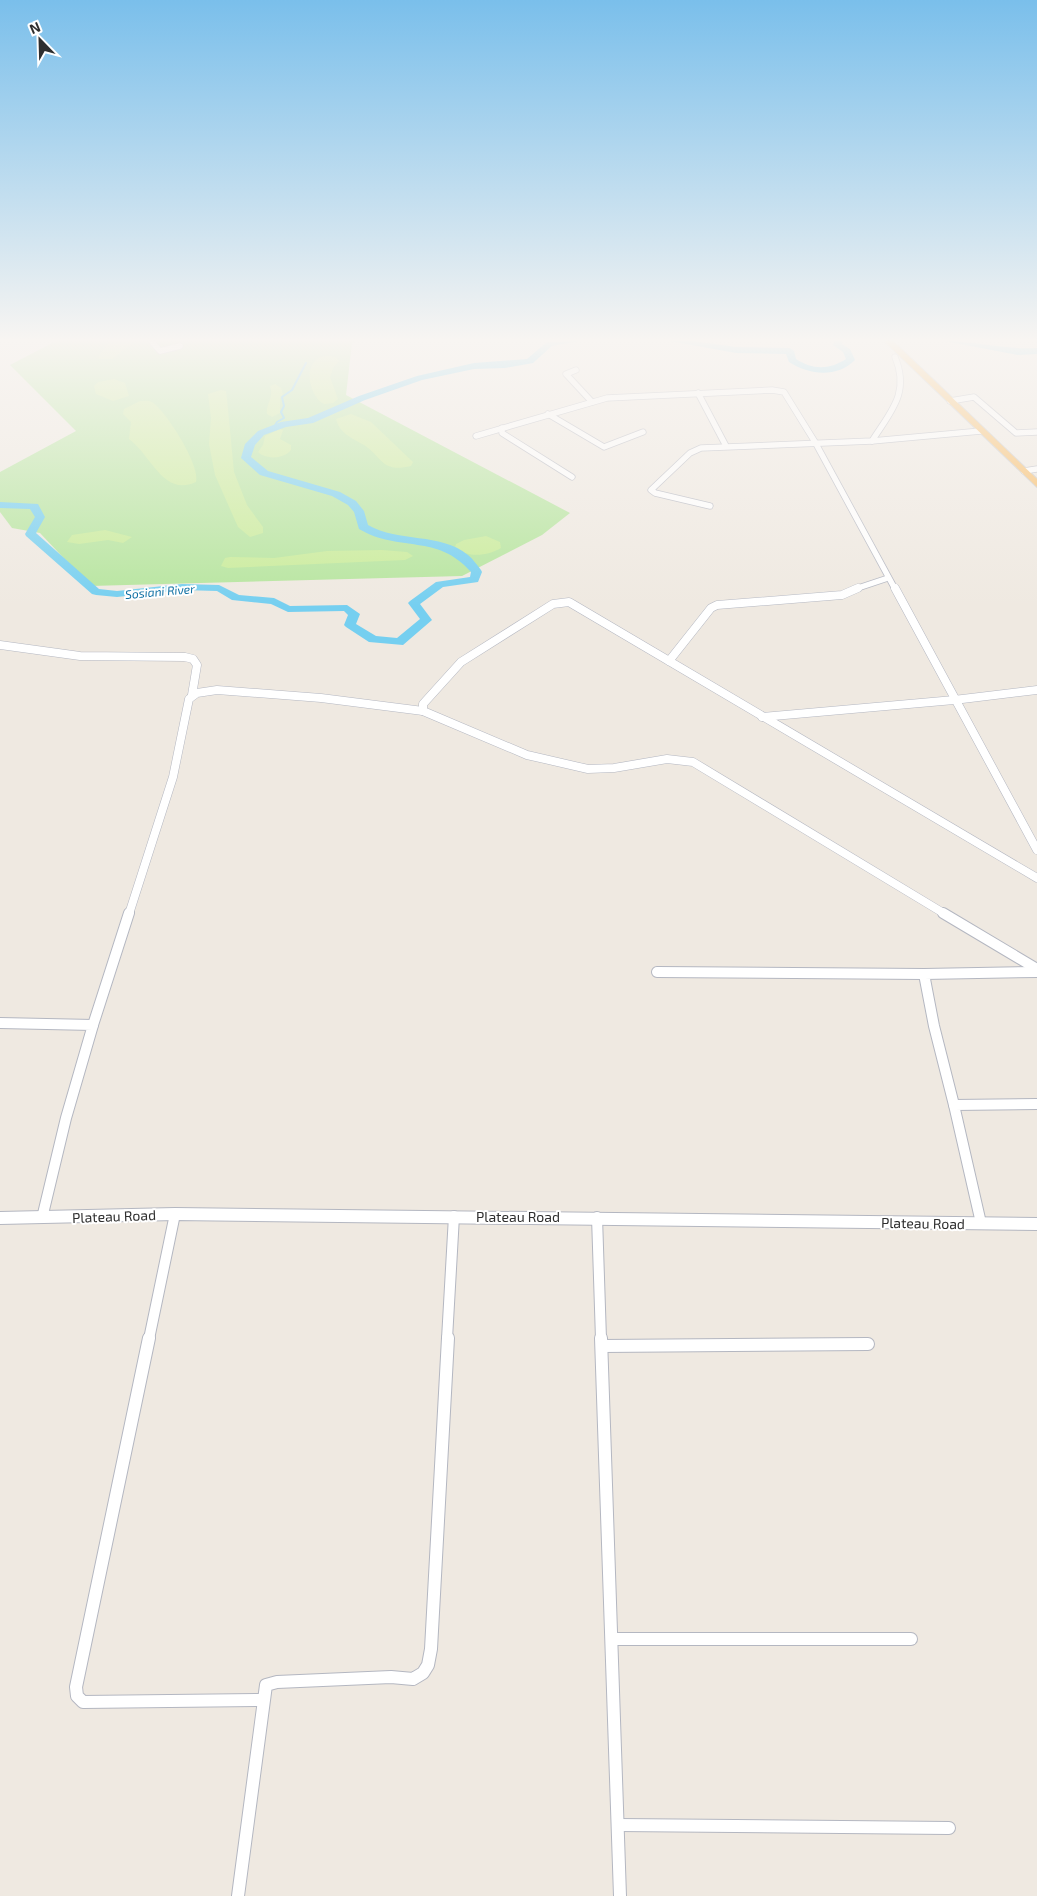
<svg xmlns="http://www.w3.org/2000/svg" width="1037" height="1896" viewBox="0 0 1037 1896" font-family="'Exo 2',sans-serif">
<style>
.green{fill:#b6e59e}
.pitch{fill:#c9ec9a}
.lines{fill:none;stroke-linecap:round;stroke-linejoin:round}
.stream{stroke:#75cff0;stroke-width:2}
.river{fill:#75cff0;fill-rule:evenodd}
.minor-far3-casing{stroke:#b4b7c1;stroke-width:7}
.minor-far2-casing{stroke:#b4b7c1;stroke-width:9}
.minor-far1-casing{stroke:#b4b7c1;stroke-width:12}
.minor-casing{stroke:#b4b7c1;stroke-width:14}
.tertiary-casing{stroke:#b4b7c1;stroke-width:2}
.trunk-casing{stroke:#c9c9c9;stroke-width:2}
.minor-far3{stroke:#fff;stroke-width:5.5}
.minor-far2{stroke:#fff;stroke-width:8}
.minor-far1{stroke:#fff;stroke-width:10}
.minor{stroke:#fff;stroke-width:12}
.tertiary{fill:#fff;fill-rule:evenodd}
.trunk{fill:#f8ba60;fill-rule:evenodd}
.labels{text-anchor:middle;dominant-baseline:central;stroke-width:4;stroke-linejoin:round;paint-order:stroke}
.far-water-label{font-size:12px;font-style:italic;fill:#0d6fa3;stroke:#fff}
.street-label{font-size:14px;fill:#2e2e2e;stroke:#fff}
</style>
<rect width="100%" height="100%" fill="#efe9e1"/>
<!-- green -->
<polygon class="green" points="56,341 356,341 352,343 346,395 570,513 542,535 462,576 90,586 40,533 12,528 0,512 0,472 76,431 10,365"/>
<!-- pitch -->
<g class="pitch">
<polygon points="110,341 135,341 112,359 100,359 98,357"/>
<path d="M331,356L337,358L339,361L333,368L330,377L338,399L333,403L324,404C311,398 302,367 319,358C322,356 327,356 331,356Z"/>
<polygon points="114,379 125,383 129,396 113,401 96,394 94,386 98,382"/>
<path d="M275,384L281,388L283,394L280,398V413L272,417L267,414C266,403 274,398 270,386Z"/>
<polygon points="221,390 226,391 227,399 234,472 247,505 263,527 263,533 250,537 238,527 215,475 209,444 211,418 208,394"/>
<path d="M140,401C144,401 148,400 152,402C166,411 201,466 196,482C163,497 152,456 129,439L131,422L123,414L124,409Z"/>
<path d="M351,414L371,422L413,462L411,466C382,473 383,458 364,445C352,438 339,433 336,419Z"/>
<path d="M280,429L283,430L280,439L291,445V450C284,459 266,460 258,452L263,445L265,436Z"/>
<polygon points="105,530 132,537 123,543 108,540 79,544 67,542 72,535"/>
<path d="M486,536L500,542L501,548C488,556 468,558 455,548L456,544L464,540Z"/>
<polygon points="382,550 407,552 413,556 405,560 228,568 221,566 225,558 230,557 274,558 327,551"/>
</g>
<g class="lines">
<!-- stream -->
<polyline class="stream" points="273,429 277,422 284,418 281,412 284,406 282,397 292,390 306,363"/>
<!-- river -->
<g class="river">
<path d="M580,341L552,346L533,363L505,368L474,369L422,380L365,400L313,423L286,427L264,435L255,445L251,457L268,471L340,492L356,501L364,511L368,525C399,543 440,532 468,555C473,559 477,565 481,570L482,572L478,582L443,587L420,604L432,620L403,645L369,642L346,627L344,625L348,615L344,611L288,612L271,604L232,600L217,591L182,590L117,597L96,595L92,594L26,536L25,534L35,517L30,509L0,508V502L38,504L45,517L36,533L99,589L117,591L182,584L219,585L239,595L274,598L290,606L347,605L360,614L356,624L376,636L397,638L420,619L408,603L410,601L436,582L470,577L471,572C437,533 400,553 359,529L354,512L348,505L332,496L260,475L241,458L245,444L258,431L281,422L308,418L359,396L417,376L474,363L527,359L547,342Z"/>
<path d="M669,341H693L736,347L790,348L794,351L796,359C813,370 829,370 846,359L843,352L833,345L834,341H842V344L850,349L855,360C837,378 809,375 789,362L786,354L736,353Z"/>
<path d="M944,341C975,341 1006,350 1037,348V354L1018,355Z"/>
</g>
<defs>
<g id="minor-far3">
<polyline points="151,341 160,351 180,346"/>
<polyline points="576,370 566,374 592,402"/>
<polyline points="698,393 726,446"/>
<polyline points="950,401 974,397 1016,433 1037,432"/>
<polyline points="548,414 604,447 643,432"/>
<polyline points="502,428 502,433 572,477"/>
<polyline points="476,436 607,398 772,390 784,392 815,442 895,589"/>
<path d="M872,441C891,411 910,393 895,357"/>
<polyline points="1024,471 1037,469"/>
<polyline points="710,506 655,493 651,490 690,453 701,448 872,441 981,431"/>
<polyline points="855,589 888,578"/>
</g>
<g id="minor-far2">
<polyline points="895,588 1037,850"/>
<polyline points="0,645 80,656 185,657 193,659 197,665 192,695"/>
<polyline points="669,661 711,608 717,605 842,595 858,588"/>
<polyline points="423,711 423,704 461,662 553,604 569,602 1037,878"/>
<polyline points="762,717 954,700 1037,690"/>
<polyline points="129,914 173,777 189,699 197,693 217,690 321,698 423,711 527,755 588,769 614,768 667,759 693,762 945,914"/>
</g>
<g id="minor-far1">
<polyline points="943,913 1037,969"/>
<polyline points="657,972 924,974"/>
<polyline points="0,1023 93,1025 66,1118 42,1218"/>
<polyline points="93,1025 129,913"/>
<polyline points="954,1105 934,1026 924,974 1037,972"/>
<polyline points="597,1217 601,1339"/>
<polyline points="981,1223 954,1105 1037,1104"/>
<polyline points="149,1339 175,1214"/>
<polyline points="447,1339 454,1216"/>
</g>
<g id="minor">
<polyline points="149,1338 76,1687 77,1696 83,1702 263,1700"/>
<polyline points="601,1338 620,1896"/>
<polyline points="602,1346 868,1344"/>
<polyline points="613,1639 911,1639"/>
<polyline points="618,1825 949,1828"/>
<polyline points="238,1896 266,1685 277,1682 391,1677 413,1679 423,1673 428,1665 431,1649 448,1338"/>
</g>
<polygon id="tertiary" points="175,1208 1037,1218 1037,1230 175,1220 0,1224 0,1212"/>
<polygon id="trunk" points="884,341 893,341 1037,479 1037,487"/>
</defs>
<!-- minor-far3 casing -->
<use href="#minor-far3" class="minor-far3-casing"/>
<!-- minor-far2 casing -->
<use href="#minor-far2" class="minor-far2-casing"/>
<!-- minor-far1 casing -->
<use href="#minor-far1" class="minor-far1-casing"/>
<!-- minor casing -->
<use href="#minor" class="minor-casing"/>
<!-- tertiary casing -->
<use href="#tertiary" class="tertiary-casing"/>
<!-- trunk casing -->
<use href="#trunk" class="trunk-casing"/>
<!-- minor-far3 -->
<use href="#minor-far3" class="minor-far3"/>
<!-- minor-far2 -->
<use href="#minor-far2" class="minor-far2"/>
<!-- minor-far1 -->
<use href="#minor-far1" class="minor-far1"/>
<!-- minor -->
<use href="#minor" class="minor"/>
<!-- tertiary -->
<use href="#tertiary" class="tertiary"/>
<!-- trunk -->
<use href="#trunk" class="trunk"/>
</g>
<!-- sky -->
<linearGradient id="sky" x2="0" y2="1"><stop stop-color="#7abfeb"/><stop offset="0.56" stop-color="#f8f5f2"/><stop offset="1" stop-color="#f8f5f2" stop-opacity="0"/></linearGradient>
<rect width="1037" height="607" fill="url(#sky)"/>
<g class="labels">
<!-- far-water labels -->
<g class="far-water-label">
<text transform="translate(160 591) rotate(-5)">Sosiani River</text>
</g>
<!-- street labels -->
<g class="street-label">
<text transform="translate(114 1216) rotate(-2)">Plateau Road</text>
<text x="518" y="1216">Plateau Road</text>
<text transform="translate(923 1223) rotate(1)">Plateau Road</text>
</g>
</g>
<!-- north arrow -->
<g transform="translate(40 40) rotate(337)" stroke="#ffffff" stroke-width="4" paint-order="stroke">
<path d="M0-4L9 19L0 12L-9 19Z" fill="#2e2e2e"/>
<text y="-8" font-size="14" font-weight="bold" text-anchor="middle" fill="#2e2e2e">N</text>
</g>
</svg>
